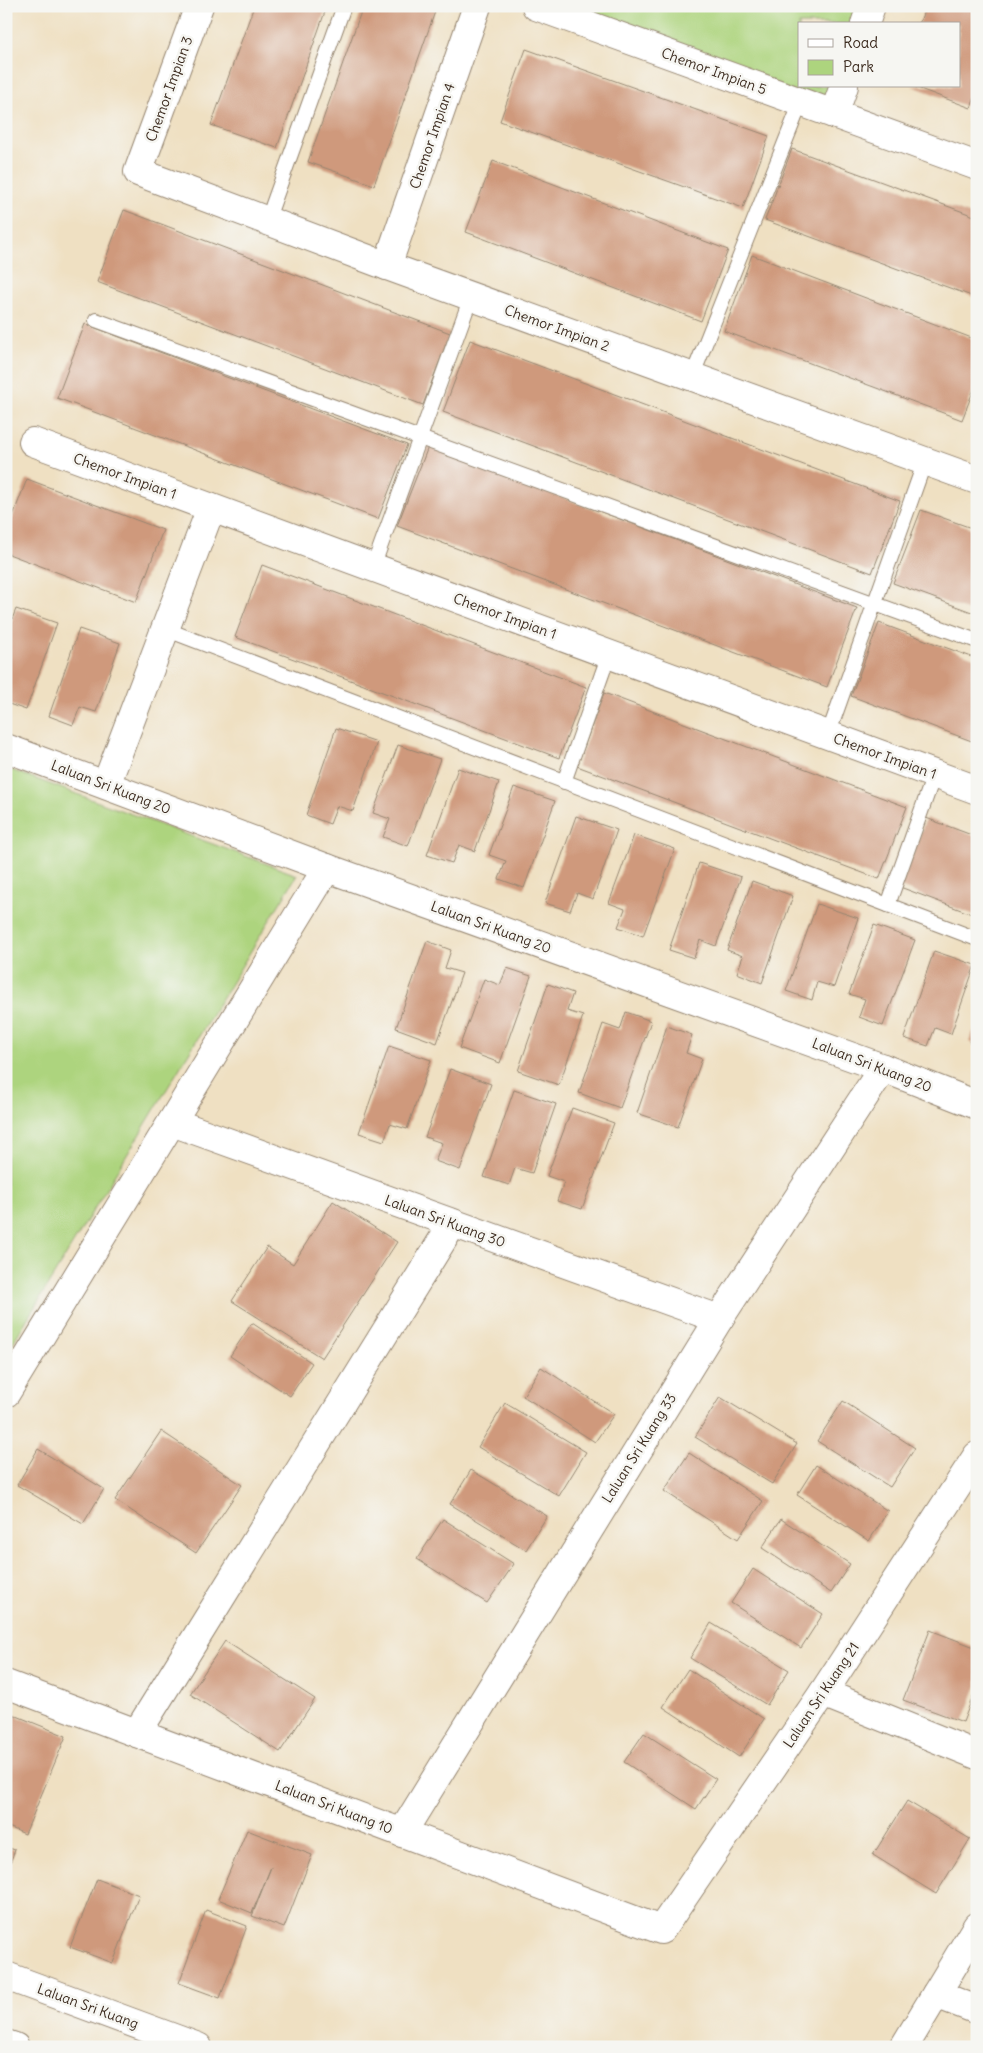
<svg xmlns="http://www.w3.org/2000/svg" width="983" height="2053" viewBox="0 0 983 2053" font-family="Delius,sans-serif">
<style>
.green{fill:#add47e;stroke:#747f4e}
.building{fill:#cf997b}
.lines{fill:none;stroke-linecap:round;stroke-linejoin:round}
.service-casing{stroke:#958570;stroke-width:16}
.minor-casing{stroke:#958570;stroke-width:30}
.service{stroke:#fff;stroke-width:14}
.minor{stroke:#fff;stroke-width:28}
.labels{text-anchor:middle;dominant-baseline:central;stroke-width:5;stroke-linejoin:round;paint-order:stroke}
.street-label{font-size:14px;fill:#3b2a1e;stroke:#f6f6f2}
</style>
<rect width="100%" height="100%" fill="#f6f6f2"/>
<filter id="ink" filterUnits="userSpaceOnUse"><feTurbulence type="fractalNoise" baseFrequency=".02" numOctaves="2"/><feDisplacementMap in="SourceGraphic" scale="10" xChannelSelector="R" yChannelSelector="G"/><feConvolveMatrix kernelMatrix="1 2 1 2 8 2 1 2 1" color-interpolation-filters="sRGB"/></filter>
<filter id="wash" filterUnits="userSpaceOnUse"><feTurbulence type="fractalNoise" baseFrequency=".0096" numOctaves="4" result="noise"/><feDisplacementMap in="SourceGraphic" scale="20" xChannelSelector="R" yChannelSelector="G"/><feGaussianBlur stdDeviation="1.12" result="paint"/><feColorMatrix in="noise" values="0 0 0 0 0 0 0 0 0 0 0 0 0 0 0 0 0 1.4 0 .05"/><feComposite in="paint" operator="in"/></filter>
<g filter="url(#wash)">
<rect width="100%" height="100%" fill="#efe0c2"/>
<!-- green -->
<g class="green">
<polygon points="536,6 871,6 865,24 799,24 799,86 844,86 834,114"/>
<polygon points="6,768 297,875 6,1354"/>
</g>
<g id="blocks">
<!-- building -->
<g class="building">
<polygon points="254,6 327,6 277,148 211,125"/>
<polygon points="363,6 437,6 374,185 308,162"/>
<polygon points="926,6 977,6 977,92 971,108 912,86 959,86 959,24 919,24"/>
<polygon points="526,49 769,136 743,208 500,121"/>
<polygon points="792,149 977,217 977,298 765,220"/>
<polygon points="493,161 728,250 701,321 466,232"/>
<polygon points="124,210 450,333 423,405 97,282"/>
<polygon points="752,255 977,340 977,381 962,420 724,331"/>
<polygon points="85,324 407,445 378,519 57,398"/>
<polygon points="470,340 900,501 872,573 443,412"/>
<polygon points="428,447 857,608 827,687 397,526"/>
<polygon points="27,479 163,530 136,602 6,553 6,534"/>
<polygon points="921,510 977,530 977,614 893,583"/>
<polygon points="262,565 586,687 559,758 235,637"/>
<polygon points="16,609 57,623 26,710 6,703 6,635"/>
<polygon points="879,623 977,659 977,743 851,696"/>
<polygon points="79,629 120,643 96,712 80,707 73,725 49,716"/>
<polygon points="604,693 907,807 879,879 577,766"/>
<polygon points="336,728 377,742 353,811 337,806 330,824 306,815"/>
<polygon points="398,745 440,759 408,846 383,837 390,819 373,813"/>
<polygon points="458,768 499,782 475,851 459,845 452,863 427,855"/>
<polygon points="514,787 555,801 524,888 499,879 506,861 489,855"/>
<polygon points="576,816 617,830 593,899 577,893 570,911 545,903"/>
<polygon points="926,818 977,837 977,916 900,887"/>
<polygon points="634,835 675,849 643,936 618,927 625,909 609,903"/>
<polygon points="699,863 741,877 716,946 700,940 694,958 669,950"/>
<polygon points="752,881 793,896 762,983 737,973 743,956 727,950"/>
<polygon points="817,904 858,918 834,987 817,982 812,1000 786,991"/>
<polygon points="874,925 915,940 883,1026 859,1017 865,999 849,994"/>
<polygon points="427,941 451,950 445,968 462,973 437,1043 396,1028"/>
<polygon points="934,951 975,965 951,1034 935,1028 928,1046 904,1038"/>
<polygon points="507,968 531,976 500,1063 459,1048 484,979 500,985"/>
<polygon points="548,984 573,993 567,1011 583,1016 559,1085 518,1071"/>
<polygon points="626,1012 651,1021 620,1108 579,1093 603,1024 620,1030"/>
<polygon points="977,1023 977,1045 969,1042"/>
<polygon points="667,1026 692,1035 686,1053 702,1059 678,1127 637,1113"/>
<polygon points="389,1046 431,1060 407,1129 390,1124 384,1141 359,1133"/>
<polygon points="450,1069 491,1084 460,1170 435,1161 442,1143 425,1137"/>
<polygon points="514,1090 556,1104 532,1173 515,1168 509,1185 484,1177"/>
<polygon points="572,1108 614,1123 582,1209 557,1201 564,1182 547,1176"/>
<polygon points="333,1201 397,1242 322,1358 232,1301 267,1247 293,1264"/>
<polygon points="252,1323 312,1363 290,1396 230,1356"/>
<polygon points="541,1367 614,1414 595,1442 523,1396"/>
<polygon points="720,1397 797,1444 772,1484 695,1437"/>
<polygon points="843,1401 915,1448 890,1487 817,1441"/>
<polygon points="505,1403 586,1452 559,1496 478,1447"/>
<polygon points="161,1431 242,1485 196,1553 115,1500"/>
<polygon points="38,1449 104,1489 83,1524 17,1485"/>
<polygon points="689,1453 763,1501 738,1539 664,1491"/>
<polygon points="816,1465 888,1511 869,1541 797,1495"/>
<polygon points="471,1470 547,1516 526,1550 450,1504"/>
<polygon points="443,1519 514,1564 487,1603 417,1559"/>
<polygon points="781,1519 850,1564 831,1593 762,1548"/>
<polygon points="753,1569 823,1614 801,1648 731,1603"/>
<polygon points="711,1623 789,1670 767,1705 690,1658"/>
<polygon points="930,1630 977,1648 977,1686 963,1722 903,1700"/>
<polygon points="225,1641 315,1699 280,1752 190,1694"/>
<polygon points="688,1669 764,1719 739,1757 663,1707"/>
<polygon points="7,1712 66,1736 25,1834 6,1826"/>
<polygon points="644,1733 716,1779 696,1809 624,1762"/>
<polygon points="907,1801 970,1839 936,1894 873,1855"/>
<polygon points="247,1830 312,1855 284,1928 252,1916 271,1867 252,1913 218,1899"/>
<polygon points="6,1847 15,1850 6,1873"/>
<polygon points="97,1879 139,1895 113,1963 70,1947"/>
<polygon points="206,1910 247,1926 220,1998 179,1983"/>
</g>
</g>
</g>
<g filter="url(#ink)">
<use href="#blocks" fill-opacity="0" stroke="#958570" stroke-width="1"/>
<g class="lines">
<defs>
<g id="service">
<polyline points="267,221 344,6"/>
<polyline points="96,320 977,641"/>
<polyline points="692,377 801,102"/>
<polyline points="373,567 471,297"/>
<polyline points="165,629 977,939"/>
<polyline points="828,735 925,461"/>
<polyline points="564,782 609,654"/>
<polyline points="888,905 934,775"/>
</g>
<g id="minor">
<polyline points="199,6 138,172 387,266 977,480"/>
<polyline points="536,6 977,166"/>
<polyline points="865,24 871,6"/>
<polyline points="834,114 844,86"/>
<polyline points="387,266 477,6"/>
<polyline points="33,442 977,790"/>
<polyline points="6,748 327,868 883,1068 977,1105"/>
<polyline points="106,785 211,508"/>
<polyline points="172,1122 719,1319"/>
<polyline points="6,1393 327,868"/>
<polyline points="6,1684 661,1930 823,1693 977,1456"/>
<polyline points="823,1693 977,1755"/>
<polyline points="137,1733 453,1223"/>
<polyline points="402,1833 719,1319 883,1068"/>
<polyline points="6,1976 198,2047"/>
<polyline points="936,1994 977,2010"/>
<polyline points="6,2044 15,2047"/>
<polyline points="904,2047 977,1926"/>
</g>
</defs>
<!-- service casing -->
<use href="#service" class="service-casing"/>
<!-- minor casing -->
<use href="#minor" class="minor-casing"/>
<!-- service -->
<use href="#service" class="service"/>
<!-- minor -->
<use href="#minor" class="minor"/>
</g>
</g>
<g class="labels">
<!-- street labels -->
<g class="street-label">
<text transform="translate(714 71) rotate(20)">Chemor Impian 5</text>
<text transform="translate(169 89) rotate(-70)">Chemor Impian 3</text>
<text transform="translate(432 136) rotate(-71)">Chemor Impian 4</text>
<text transform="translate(557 328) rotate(20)">Chemor Impian 2</text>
<text transform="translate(125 476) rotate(20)">Chemor Impian 1</text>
<text transform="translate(505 616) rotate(20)">Chemor Impian 1</text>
<text transform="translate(885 756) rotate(20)">Chemor Impian 1</text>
<text transform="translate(111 787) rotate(21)">Laluan Sri Kuang 20</text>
<text transform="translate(491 927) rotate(20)">Laluan Sri Kuang 20</text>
<text transform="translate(872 1065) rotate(21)">Laluan Sri Kuang 20</text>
<text transform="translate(445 1221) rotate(20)">Laluan Sri Kuang 30</text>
<text transform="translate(639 1448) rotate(-58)">Laluan Sri Kuang 33</text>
<text transform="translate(821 1695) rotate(-56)">Laluan Sri Kuang 21</text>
<text transform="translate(334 1807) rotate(21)">Laluan Sri Kuang 10</text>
<text transform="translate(88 2006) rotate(20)">Laluan Sri Kuang</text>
</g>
</g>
<!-- margin -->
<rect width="983" height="2053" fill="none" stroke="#f6f6f2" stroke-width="25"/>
<!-- legend -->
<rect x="798" y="22" width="162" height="65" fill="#f6f6f2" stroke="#aba49d"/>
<rect x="808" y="39" width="25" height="8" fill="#ffffff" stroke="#aba49d"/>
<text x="843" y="48" font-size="15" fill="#3b2a1e">Road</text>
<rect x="808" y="60" width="25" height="15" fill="#add47e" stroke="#aba49d"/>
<text x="843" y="72" font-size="15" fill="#3b2a1e">Park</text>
</svg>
